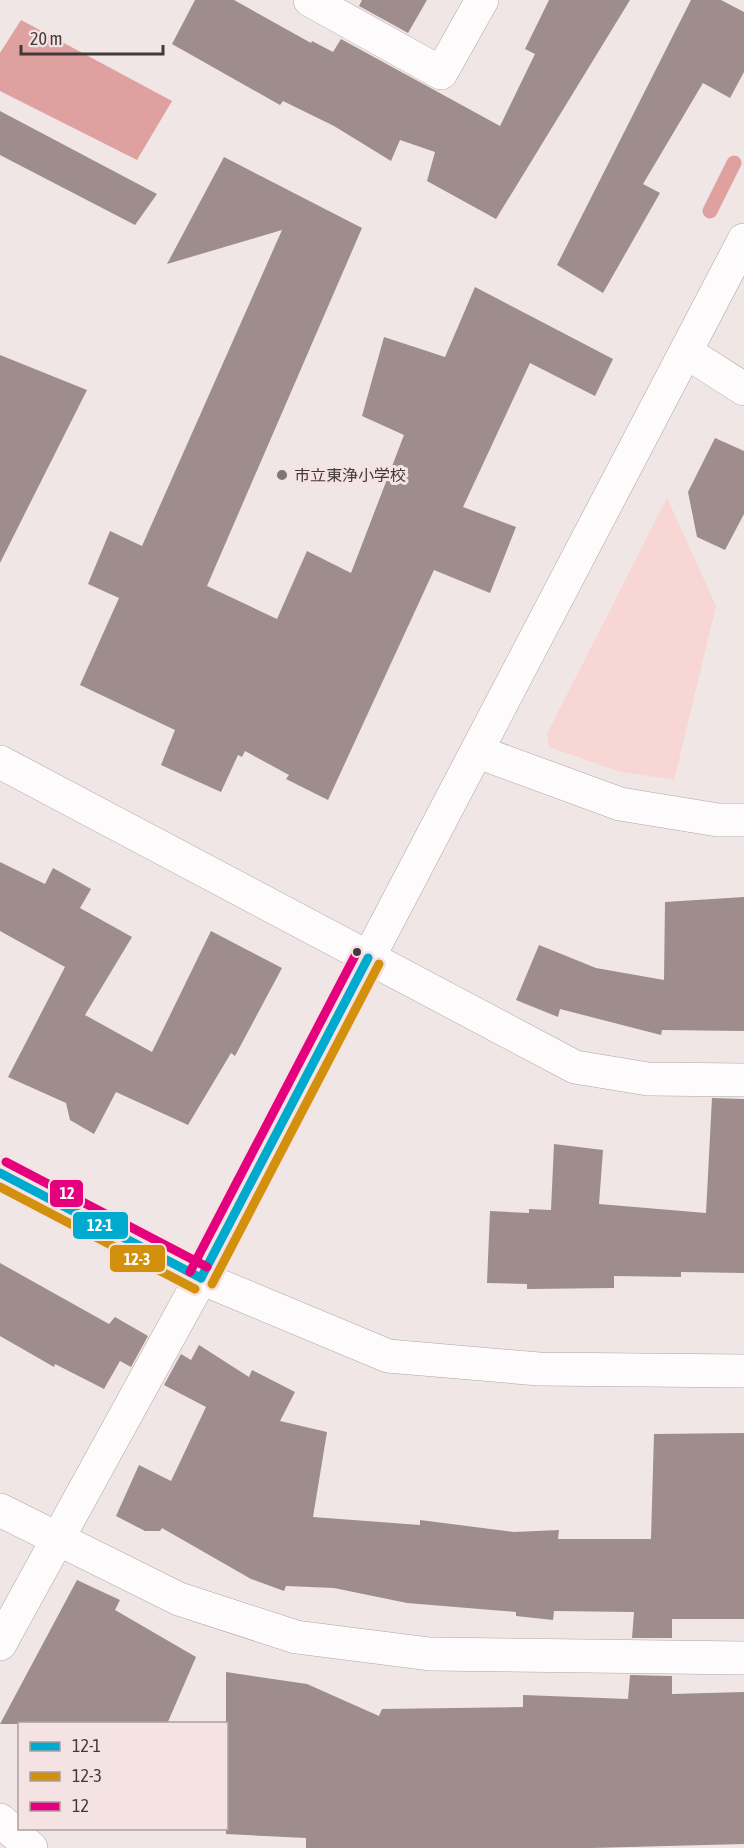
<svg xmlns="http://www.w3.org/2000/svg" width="744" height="1848" viewBox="0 0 744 1848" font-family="'Asap Condensed','Noto Sans JP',sans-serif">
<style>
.green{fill:#f7d6d4}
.water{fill:#dea19f}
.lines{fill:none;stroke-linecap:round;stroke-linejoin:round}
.stream{stroke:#dea19f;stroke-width:15}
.building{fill:#9f8c8d}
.minor-casing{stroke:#ada6a6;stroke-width:34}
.tertiary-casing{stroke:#ada6a6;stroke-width:34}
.minor{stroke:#fdfbfb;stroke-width:33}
.tertiary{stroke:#fdfbfb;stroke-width:33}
.bus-1-casing{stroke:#f4e3e2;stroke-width:14}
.bus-2-casing{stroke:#f4e3e2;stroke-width:14}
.bus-3-casing{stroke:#f4e3e2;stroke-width:14}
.bus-1{stroke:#00a9ce;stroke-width:9}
.bus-2{stroke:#d3900c;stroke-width:9}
.bus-3{stroke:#e5007d;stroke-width:9}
.poi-dot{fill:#7e7676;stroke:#f4e3e2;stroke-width:2}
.bus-dot{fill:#413a3a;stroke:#f4e3e2;stroke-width:2}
.labels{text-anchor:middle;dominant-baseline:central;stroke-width:6;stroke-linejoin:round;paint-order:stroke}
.poi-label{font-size:16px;fill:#413a3a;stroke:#f4e3e2;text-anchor:start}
.line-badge{stroke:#f4e3e2;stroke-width:2}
.badge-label{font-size:16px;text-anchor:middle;font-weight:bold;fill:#fff}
</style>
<rect width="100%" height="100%" fill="#f0e6e6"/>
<!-- green -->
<polygon class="green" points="667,498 716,606 674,780 618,771 549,747 547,734"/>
<!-- water -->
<polygon class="water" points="21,20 172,101 137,160 0,91 0,53"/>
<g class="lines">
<!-- stream -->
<polyline class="stream" points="710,211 734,163"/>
</g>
<!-- building -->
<g class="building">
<polygon points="195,0 234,0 311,43 312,41 333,52 341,39 500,126 535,54 525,49 549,0 630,0 496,219 427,181 435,152 400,140 391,161 334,126 283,101 280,105 172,44"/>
<polygon points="362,0 427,0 408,33 359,6"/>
<polygon points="691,0 721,0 744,12 744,72 730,98 703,83 643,184 660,193 603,293 557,265"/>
<polygon points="0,111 157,194 135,225 0,155"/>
<polygon points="224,157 362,228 207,586 277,619 307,551 351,573 404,435 362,416 384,337 445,357 475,287 613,359 595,396 530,363 463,507 516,527 490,593 434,570 328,800 286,779 289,775 245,751 242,757 238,755 221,792 161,765 175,730 80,685 119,598 88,584 110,531 142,546 282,230 167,264"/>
<polygon points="0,355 87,390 0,563"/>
<polygon points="715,438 744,451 744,514 725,550 697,537 688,492"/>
<polygon points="0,862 45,884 53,868 91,889 80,908 132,937 85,1015 152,1052 211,931 282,968 235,1056 231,1053 188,1125 116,1092 94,1134 70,1120 66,1103 8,1077 65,967 0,931"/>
<polygon points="744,897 744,1031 662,1030 661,1035 560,1009 558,1017 516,1000 539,945 596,968 664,980 665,902"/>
<polygon points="712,1098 744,1099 744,1273 681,1272 681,1277 614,1276 614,1288 527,1289 527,1284 487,1283 490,1211 529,1213 529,1209 551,1210 554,1144 603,1150 599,1204 706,1213"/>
<polygon points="0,1263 109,1324 115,1317 148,1336 131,1367 120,1361 104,1389 55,1364 54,1367 0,1336"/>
<polygon points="199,1345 249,1377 252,1370 295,1392 280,1421 327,1432 313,1517 420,1525 420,1520 514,1532 559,1530 558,1539 651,1539 654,1434 744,1433 744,1619 672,1619 672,1638 632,1638 634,1612 554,1611 553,1620 516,1616 516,1612 407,1603 334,1588 286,1586 284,1591 251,1579 162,1528 160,1531 145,1531 116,1516 139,1465 171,1481 206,1407 164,1385 181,1354 191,1360"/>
<polygon points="77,1580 120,1600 115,1610 196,1657 167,1724 0,1724"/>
<polygon points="226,1672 307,1684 379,1716 382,1709 523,1707 523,1695 628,1699 630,1675 672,1676 672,1694 744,1692 744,1844 591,1848 306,1848 306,1838 226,1834"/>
</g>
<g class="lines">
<defs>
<g id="minor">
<polyline points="310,0 441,73 482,0"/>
<polyline points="686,352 744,389"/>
<polyline points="478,752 620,804 718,820 744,820"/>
<polyline points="0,762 575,1067 648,1079 744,1080"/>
<polyline points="0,1510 179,1599 296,1637 430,1654 744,1658"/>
<polyline points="0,1644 201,1278"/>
<polyline points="0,1820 31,1848"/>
</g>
<g id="tertiary">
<polyline points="0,1173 201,1278 388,1356 539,1369 744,1371"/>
<polyline points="201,1278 744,240"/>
</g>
</defs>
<!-- minor casing -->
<use href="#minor" class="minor-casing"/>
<!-- tertiary casing -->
<use href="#tertiary" class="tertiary-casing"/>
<!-- minor -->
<use href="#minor" class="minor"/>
<!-- tertiary -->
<use href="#tertiary" class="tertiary"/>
<defs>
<g id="bus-1">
<polyline points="0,1173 201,1278"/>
<polyline points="201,1278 368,958"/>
</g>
<g id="bus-2">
<polyline points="0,1187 195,1289"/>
<polyline points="212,1284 379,964"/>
</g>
<g id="bus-3">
<polyline points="6,1162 207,1267"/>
<polyline points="190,1272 357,952"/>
</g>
</defs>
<!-- bus-1 casing -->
<use href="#bus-1" class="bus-1-casing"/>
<!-- bus-2 casing -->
<use href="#bus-2" class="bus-2-casing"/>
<!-- bus-3 casing -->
<use href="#bus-3" class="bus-3-casing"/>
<!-- bus-1 -->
<use href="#bus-1" class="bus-1"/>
<!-- bus-2 -->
<use href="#bus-2" class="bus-2"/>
<!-- bus-3 -->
<use href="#bus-3" class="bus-3"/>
</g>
<!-- markers -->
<circle class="poi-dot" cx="282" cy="475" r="6"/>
<circle class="bus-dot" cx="357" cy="952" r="5"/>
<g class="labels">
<!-- poi labels -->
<g class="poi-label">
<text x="294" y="475">市立東浄小学校</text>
</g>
</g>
<g class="line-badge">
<rect x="49" y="1179" width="35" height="29" rx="6" fill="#e5007d"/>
<rect x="72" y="1211" width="57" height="29" rx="6" fill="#00a9ce"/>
<rect x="109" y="1244" width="57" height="29" rx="6" fill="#d3900c"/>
</g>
<g class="badge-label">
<text x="67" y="1199">12</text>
<text x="100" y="1231">12-1</text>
<text x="137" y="1265">12-3</text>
</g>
<!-- legend -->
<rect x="18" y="1722" width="210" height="108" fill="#f4e3e2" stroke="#ac9f9f" stroke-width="1.5"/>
<rect x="30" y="1742" width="30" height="9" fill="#00a9ce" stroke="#ac9f9f" stroke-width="1.5"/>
<text x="72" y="1752" font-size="18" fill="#413a3a">12-1</text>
<rect x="30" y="1772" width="30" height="9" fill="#d3900c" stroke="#ac9f9f" stroke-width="1.5"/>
<text x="72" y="1782" font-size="18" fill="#413a3a">12-3</text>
<rect x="30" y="1802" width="30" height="9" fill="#e5007d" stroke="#ac9f9f" stroke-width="1.5"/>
<text x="72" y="1812" font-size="18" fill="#413a3a">12</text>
<!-- scale -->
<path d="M21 45v9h142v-9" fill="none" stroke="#413a3a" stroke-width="3"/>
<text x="30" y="45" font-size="18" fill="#413a3a" stroke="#f4e3e2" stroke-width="4.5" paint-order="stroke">20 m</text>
</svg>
